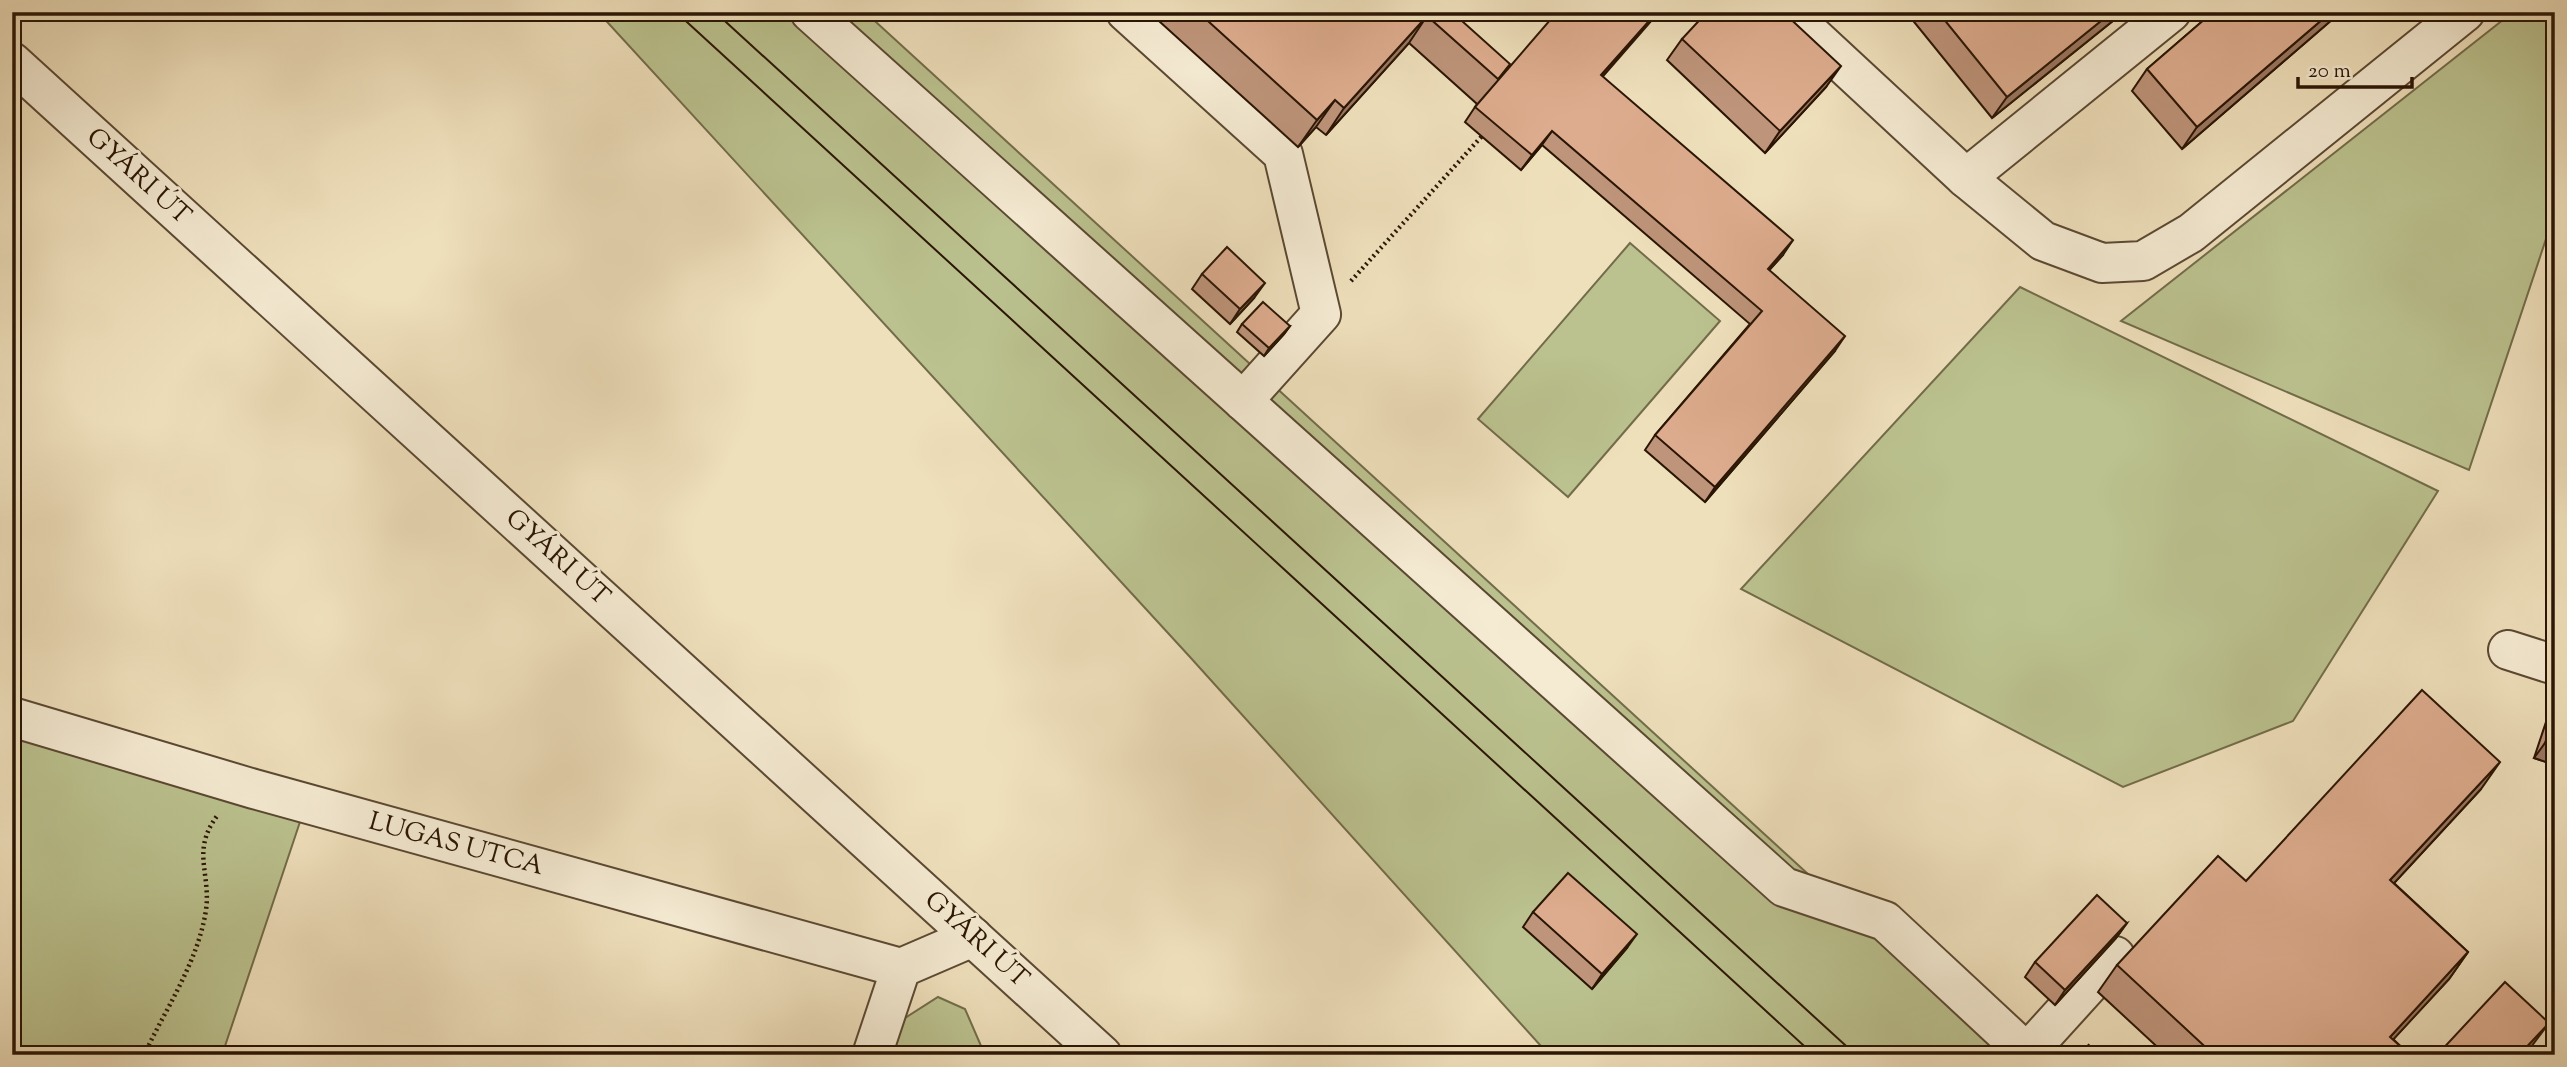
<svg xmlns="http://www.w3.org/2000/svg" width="2567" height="1067" viewBox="0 0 2567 1067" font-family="'Sorts Mill Goudy',serif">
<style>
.green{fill:#bbc28f;stroke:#726c4a;stroke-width:2}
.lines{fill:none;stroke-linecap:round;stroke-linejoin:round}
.minor-casing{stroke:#5b4832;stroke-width:42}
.path{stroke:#2a1504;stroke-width:4.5;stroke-dasharray:2 3.5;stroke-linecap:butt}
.minor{stroke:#f5ebd3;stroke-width:38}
.tram{stroke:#2a1504;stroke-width:2}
.wall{fill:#be947a;stroke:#2a1504;stroke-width:2}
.shaded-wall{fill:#9b7863;stroke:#2a1504;stroke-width:2}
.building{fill:#ddac8e;stroke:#2a1504;stroke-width:2}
.labels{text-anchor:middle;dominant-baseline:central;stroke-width:6;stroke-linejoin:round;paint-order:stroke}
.street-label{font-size:26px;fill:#2a1504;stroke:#f5ebd3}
</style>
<rect width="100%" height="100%" fill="#efe0bc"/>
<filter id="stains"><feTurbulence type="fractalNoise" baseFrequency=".00286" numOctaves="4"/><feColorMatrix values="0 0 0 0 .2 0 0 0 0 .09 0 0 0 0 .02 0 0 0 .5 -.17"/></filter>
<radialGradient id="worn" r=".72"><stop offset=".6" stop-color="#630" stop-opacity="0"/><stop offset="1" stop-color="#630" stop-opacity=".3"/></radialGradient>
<!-- green -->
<g class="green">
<polygon points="598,12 865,12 2006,1055 1549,1055 1190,657"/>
<polygon points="2513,12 2555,12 2555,212 2469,470 2121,321"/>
<polygon points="1630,243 1720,321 1568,497 1478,419"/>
<polygon points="2020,287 2438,491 2293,721 2123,787 1741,589"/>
<polygon points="12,700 312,786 222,1055 12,1055"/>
<polygon points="938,997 965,1009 985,1055 884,1055 894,1025"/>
</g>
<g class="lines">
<defs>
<g id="minor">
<polyline points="810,12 1784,887 1885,921 2029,1055"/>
<polyline points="1126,12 1283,154 1321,314 1243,401"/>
<polyline points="1787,12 1966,178 2043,241 2102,263 2143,261 2191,233 2465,12"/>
<polyline points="12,62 1102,1055"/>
<polyline points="1966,178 2171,12"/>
<polyline points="2508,650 2555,665"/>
<polyline points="12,717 254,789 901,968"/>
<polyline points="2027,1053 2115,956"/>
<polyline points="872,1055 901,968 973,937"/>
</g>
</defs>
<!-- minor casing -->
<use href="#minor" class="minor-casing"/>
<!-- path -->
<g class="path">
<polyline points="1351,281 1482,136"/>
<polyline points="2087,1045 2097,1055"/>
<path d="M144,1055C166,1008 198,962 206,910C211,873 191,851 217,816"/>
</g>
<!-- minor -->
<use href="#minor" class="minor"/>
<!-- tram -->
<g class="tram">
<polyline points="676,12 1814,1055"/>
<polyline points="715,12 1856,1055"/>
</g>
</g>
<!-- wall -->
<g class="wall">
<polygon points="1149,12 1452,12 1503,74 1603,77 1783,255 1769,270 1835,351 1705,502 1645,450 1655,435 1750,324 1542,145 1521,170 1465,122 1477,104 1409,43 1326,135 1316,127 1298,147"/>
<polygon points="1906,12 2124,12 1992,118"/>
<polygon points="2213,12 2341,12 2182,149 2132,91 2147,69"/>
<polygon points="1682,39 1826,87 1765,153 1667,60"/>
<polygon points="1202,274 1254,298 1230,324 1192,289"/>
<polygon points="1242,324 1290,326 1284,334 1264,356 1237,332"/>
<polygon points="2555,695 2555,765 2534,758"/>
<polygon points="2481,789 2394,883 2468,952 2449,979 2393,1039 2410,1055 2166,1055 2098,992 2117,965"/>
<polygon points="1533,912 1627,948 1592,989 1523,927"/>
<polygon points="2127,923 2116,938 2055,1005 2025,977 2035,962"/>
</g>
<!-- shaded-wall -->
<g class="shaded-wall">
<polygon points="1657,12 1659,12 1591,90 1601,75"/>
<polygon points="2112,12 2124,12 1992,118 2007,97"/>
<polygon points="2331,12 2341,12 2182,149 2197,127"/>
<polygon points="1427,16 1409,43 1326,135 1344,108"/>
<polygon points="1841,66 1826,87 1765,153 1780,131"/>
<polygon points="1335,100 1316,127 1298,147 1317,120"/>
<polygon points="1552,131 1542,145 1521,170 1532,155"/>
<polygon points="1793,240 1783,255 1757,284 1768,269"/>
<polygon points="1265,283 1254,298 1230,324 1240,309"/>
<polygon points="1290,326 1284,334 1264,356 1269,348"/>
<polygon points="1845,336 1835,351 1705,502 1715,487"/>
<polygon points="2545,743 2555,746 2555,765 2534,758"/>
<polygon points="2500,762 2481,789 2372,907 2390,880"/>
<polygon points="2127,923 2116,938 2055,1005 2065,990"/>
<polygon points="1637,934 1627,948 1592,989 1602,974"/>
<polygon points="2468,952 2449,979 2379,1055 2390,1037"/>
<polygon points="2549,1023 2525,1055 2519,1055"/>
</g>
<!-- building -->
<g class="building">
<polygon points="1198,12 1452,12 1510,64 1498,79 1427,16 1344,108 1335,100 1317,120"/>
<polygon points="1557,12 1657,12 1601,75 1793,240 1768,269 1845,336 1715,487 1655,435 1762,311 1552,131 1532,155 1475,107"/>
<polygon points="1707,12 1783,12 1841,66 1780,131 1682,39"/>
<polygon points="1938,12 2112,12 2007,97"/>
<polygon points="2213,12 2331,12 2197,127 2147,69"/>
<polygon points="1227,247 1265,283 1240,309 1202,274"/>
<polygon points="1263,302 1290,326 1269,348 1242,324"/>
<polygon points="2422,690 2500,762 2390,880 2468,952 2390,1037 2410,1055 2214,1055 2117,965 2218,856 2246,881"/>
<polygon points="2555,712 2555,746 2545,743"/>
<polygon points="1568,873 1637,934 1602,974 1533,912"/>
<polygon points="2097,895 2127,923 2065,990 2035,962"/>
<polygon points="2505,982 2549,1023 2519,1055 2437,1055"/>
</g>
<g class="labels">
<!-- street labels -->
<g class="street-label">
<text transform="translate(138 177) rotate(42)">GYÁRI ÚT</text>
<text transform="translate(557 558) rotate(42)">GYÁRI ÚT</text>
<text transform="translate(456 845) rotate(15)">LUGAS UTCA</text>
<text transform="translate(976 940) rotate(42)">GYÁRI ÚT</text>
</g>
</g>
<!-- margin -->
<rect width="2567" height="1067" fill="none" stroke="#efe0bc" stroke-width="42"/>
<rect x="14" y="14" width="2539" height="1039" fill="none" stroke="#2a1504" stroke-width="3.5"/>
<rect x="21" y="21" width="2525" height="1025" fill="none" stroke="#2a1504" stroke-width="2"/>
<!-- scale -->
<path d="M2298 77v10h114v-10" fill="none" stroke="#2a1504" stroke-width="3.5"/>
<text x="2308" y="77" font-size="21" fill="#2a1504" stroke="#f5ebd3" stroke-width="5" paint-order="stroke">20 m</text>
<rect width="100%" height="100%" filter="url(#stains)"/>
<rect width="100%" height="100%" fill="url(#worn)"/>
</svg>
